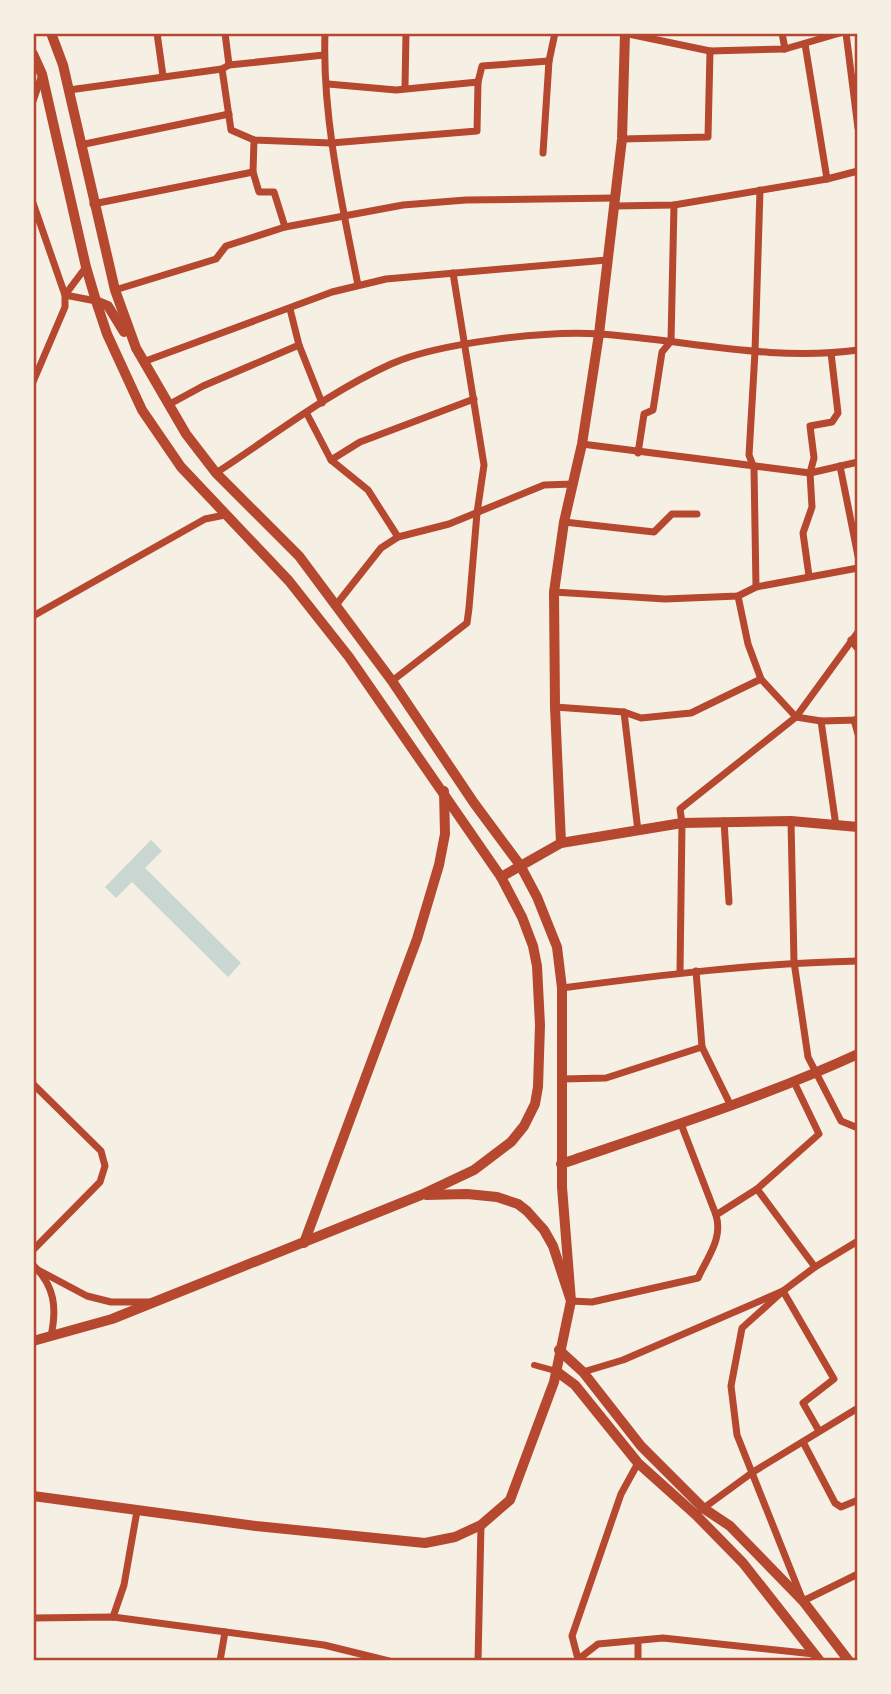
<svg xmlns="http://www.w3.org/2000/svg" width="891" height="1694" viewBox="0 0 891 1694" font-family="'Exo 2',sans-serif">
<style>
.water{fill:#c9d6d2}
.lines{fill:none;stroke-linecap:round;stroke-linejoin:round}
.pedestrian{stroke:#b5482f;stroke-width:6}
.minor{stroke:#b5482f;stroke-width:7}
.tertiary{stroke:#b5482f;stroke-width:10}
.secondary{stroke:#b5482f;stroke-width:10}
.neatline{fill:none;stroke:#b5482f;stroke-width:2.5}
</style>
<rect width="100%" height="100%" fill="#f6efe4"/>
<!-- water -->
<polygon class="water" points="151,840 162,851 145,868 241,963 228,977 132,882 116,898 105,887"/>
<g class="lines">
<!-- pedestrian -->
<polyline class="pedestrian" points="534,1365 556,1371"/>
<!-- minor -->
<g class="minor">
<polyline points="157,33 163,76"/>
<polyline points="225,33 229,65"/>
<path d="M325,33C322,116 342,204 358,285"/>
<polyline points="624,33 710,51 785,49 840,33"/>
<polyline points="782,33 785,49"/>
<polyline points="846,33 858,128"/>
<polyline points="805,44 827,179"/>
<polyline points="222,69 231,130 254,140 331,143 477,131 478,82 482,66 549,61"/>
<polyline points="328,84 396,90 478,82"/>
<polyline points="405,87 406,33"/>
<polyline points="69,90 222,69 229,65 324,55"/>
<polyline points="33,101 42,75"/>
<polyline points="622,139 708,137 710,51"/>
<polyline points="80,145 229,114"/>
<polyline points="543,153 549,61 555,33"/>
<polyline points="253,172 254,140"/>
<polyline points="33,203 65,295 96,301"/>
<polyline points="93,204 253,172 259,192 274,192 285,227"/>
<polyline points="615,206 674,205 827,179 858,171"/>
<polyline points="115,290 216,259 226,246 285,227 403,205 466,200 616,198"/>
<polyline points="290,309 299,345 322,403"/>
<polyline points="143,362 332,292 386,279 607,260"/>
<polyline points="33,382 65,307 65,295 86,267"/>
<polyline points="168,405 203,386 299,345"/>
<polyline points="307,414 331,460 368,490 398,537"/>
<polyline points="582,444 810,473 858,462"/>
<polyline points="638,453 644,414 653,410 662,352 671,341 674,205"/>
<polyline points="331,460 360,442 474,399"/>
<polyline points="840,466 858,556"/>
<path d="M216,473C273,436 329,392 391,364C438,343 548,330 600,334C686,340 771,362 858,350"/>
<polyline points="564,522 654,532 672,514 697,514"/>
<polyline points="809,576 803,533 812,507 810,473 814,458 810,426 832,422 838,413 831,353"/>
<polyline points="756,587 754,468 749,455 755,352 760,190"/>
<polyline points="554,592 665,599 738,596 756,587 858,568"/>
<polyline points="738,596 748,644 761,679 796,717 821,721 858,720"/>
<polyline points="336,605 381,548 398,537 449,524 544,485 573,484"/>
<polyline points="33,616 205,519 225,515"/>
<polyline points="851,640 858,649"/>
<polyline points="392,681 467,623 469,608 477,513 484,465 453,273"/>
<polyline points="555,707 624,712 641,718 691,713 761,679"/>
<polyline points="624,712 638,831"/>
<polyline points="854,720 858,734"/>
<polyline points="821,721 836,826"/>
<polyline points="724,821 729,902"/>
<polyline points="791,821 794,962 808,1057 841,1121 858,1128"/>
<polyline points="696,971 702,1047 731,1106"/>
<polyline points="680,972 682,823 680,809 796,717 858,632"/>
<path d="M562,988C661,975 758,963 858,961"/>
<polyline points="562,1079 606,1078 702,1047"/>
<polyline points="33,1084 101,1151 105,1166 100,1182 33,1250"/>
<polyline points="681,1124 716,1215"/>
<polyline points="757,1189 815,1267"/>
<path d="M33,1265C55,1286 57,1308 51,1336"/>
<polyline points="38,1270 87,1296 111,1302 149,1302"/>
<polyline points="783,1291 742,1328 731,1386 737,1435 803,1601 858,1574"/>
<polyline points="783,1291 834,1379 803,1403 819,1431"/>
<path d="M571,1301L592,1302L698,1278C708,1256 723,1239 716,1215L757,1189L819,1134L794,1082"/>
<polyline points="583,1372 623,1360 783,1291 815,1267 858,1241"/>
<polyline points="803,1442 835,1503 841,1507 858,1500"/>
<polyline points="701,1510 753,1472 858,1408"/>
<polyline points="113,1617 124,1585 137,1511"/>
<polyline points="33,1618 113,1617 324,1645 389,1661"/>
<polyline points="578,1659 572,1636 621,1494 638,1463"/>
<polyline points="220,1661 225,1632"/>
<polyline points="478,1661 481,1525"/>
<polyline points="576,1661 598,1644 663,1638 814,1654"/>
<polyline points="638,1661 638,1641"/>
</g>
<!-- tertiary -->
<polyline class="tertiary" points="561,843 555,707 554,592 564,522 582,444 599,334 622,139 625,33"/>
<!-- secondary -->
<g class="secondary">
<polyline points="51,33 63,65 115,290 136,348 186,434 216,473 299,556 392,681 474,803 520,865 537,897 557,947 562,988 562,1187 571,1301"/>
<polyline points="33,54 42,74 86,267 96,301 107,334 142,410 181,467 289,581 349,657 501,877 522,917 533,946 537,966 540,1025 538,1087 535,1104 524,1126 511,1142 474,1170 421,1195 112,1319 33,1341"/>
<polyline points="96,301 108,306 124,332"/>
<polyline points="501,877 561,843 682,823 791,821 858,827"/>
<path d="M561,1164C661,1130 762,1098 858,1054"/>
<polyline points="304,1243 417,939 439,865 445,834 444,791"/>
<polyline points="559,1350 583,1372 641,1446 703,1508 730,1526 803,1601 849,1661"/>
<polyline points="556,1371 575,1385 638,1463 696,1515 743,1563 820,1661"/>
<polyline points="33,1496 256,1526 425,1543 455,1537 481,1525 510,1500 554,1382 571,1301 553,1246 544,1230 527,1211 518,1204 497,1197 467,1194 426,1195"/>
</g>
</g>
<!-- border -->
<rect width="891" height="1694" fill="none" stroke="#f6efe4" stroke-width="70"/>
<rect x="35" y="35" width="821" height="1624" class="neatline"/>
</svg>
